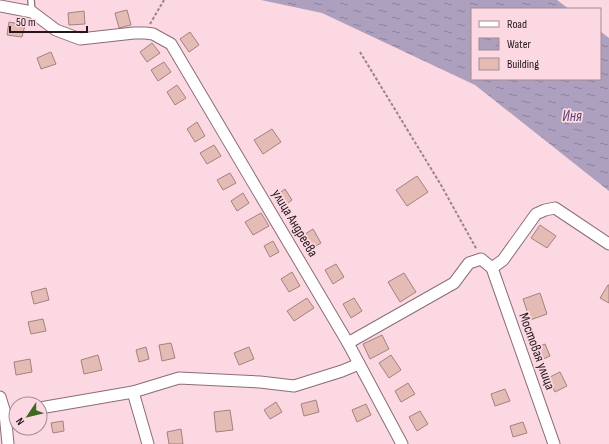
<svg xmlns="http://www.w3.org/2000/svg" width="609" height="444" viewBox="0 0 609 444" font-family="'Sofia Sans Condensed',sans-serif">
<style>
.water{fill:url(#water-ripples)}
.building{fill:#e5bbb6;stroke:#a2827e}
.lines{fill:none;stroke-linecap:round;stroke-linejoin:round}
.lane-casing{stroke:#8b6d75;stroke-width:8}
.street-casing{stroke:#8b6d75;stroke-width:13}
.path{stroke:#9c838a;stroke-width:2;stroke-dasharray:3 2;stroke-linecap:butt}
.lane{stroke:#fff;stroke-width:5.5}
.street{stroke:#fff;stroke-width:11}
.labels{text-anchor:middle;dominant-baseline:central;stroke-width:3.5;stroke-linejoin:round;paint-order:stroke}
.street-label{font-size:14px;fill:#23171b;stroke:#fbd8e2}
.water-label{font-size:15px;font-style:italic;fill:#5a4471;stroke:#fbd8e2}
</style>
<defs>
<pattern id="water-ripples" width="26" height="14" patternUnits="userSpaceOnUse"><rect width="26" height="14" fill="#ad9fbe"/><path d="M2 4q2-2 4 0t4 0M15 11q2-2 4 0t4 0" fill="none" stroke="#8c819a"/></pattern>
</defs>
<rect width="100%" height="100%" fill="#fbd8e2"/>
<!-- water -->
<polygon class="water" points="261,0 557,0 569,9 472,9 472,79 600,79 600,31 609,38 609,191 475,85 322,13"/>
<!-- building -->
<g class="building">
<polygon points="127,10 131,25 119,28 115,13"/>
<polygon points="84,11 85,24 69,25 68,13"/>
<polygon points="9,22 25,25 22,37 7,35"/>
<polygon points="190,32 199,45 189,52 180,39"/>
<polygon points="152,43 160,53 147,62 140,52"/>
<polygon points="51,52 56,64 41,69 37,58"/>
<polygon points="164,62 171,72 158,81 151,70"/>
<polygon points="177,85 186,98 175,105 167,92"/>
<polygon points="197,122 205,136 195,142 187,129"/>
<polygon points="272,129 281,142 263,154 254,140"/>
<polygon points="214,145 221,156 207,164 200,153"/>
<polygon points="230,173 236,183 223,190 217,180"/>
<polygon points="417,176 428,192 407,206 396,190"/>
<polygon points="285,189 292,200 284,206 277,195"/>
<polygon points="243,193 249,203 237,211 231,201"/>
<polygon points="261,213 269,226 253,235 245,222"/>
<polygon points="540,225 556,236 547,248 531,238"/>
<polygon points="313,229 321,243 310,249 302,236"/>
<polygon points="273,241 279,252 270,257 264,246"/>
<polygon points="336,264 344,277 333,284 325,270"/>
<polygon points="292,272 300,286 289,292 281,279"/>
<polygon points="404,273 416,292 400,302 388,282"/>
<polygon points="608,285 609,285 609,303 600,298"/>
<polygon points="46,288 49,300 34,304 31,292"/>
<polygon points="540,293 547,314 530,320 523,299"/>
<polygon points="307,298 314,308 294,321 287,311"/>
<polygon points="354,298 362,311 351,318 343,304"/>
<polygon points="43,319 46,331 31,334 28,322"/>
<polygon points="382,335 389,349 370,359 363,344"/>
<polygon points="171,343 175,358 162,361 159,345"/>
<polygon points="545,344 550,356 541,360 536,348"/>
<polygon points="146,347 149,359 139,362 136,350"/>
<polygon points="249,347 254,359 239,365 234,353"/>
<polygon points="98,355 102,370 84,374 81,360"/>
<polygon points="391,355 401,370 389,378 379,363"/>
<polygon points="30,359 32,372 16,375 14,362"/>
<polygon points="560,372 567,386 555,392 548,378"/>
<polygon points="408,383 415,394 401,402 395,391"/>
<polygon points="505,389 510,401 495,406 491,394"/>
<polygon points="316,400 319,412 304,416 301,404"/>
<polygon points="276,402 282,412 270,419 264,410"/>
<polygon points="366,404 371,415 357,422 352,410"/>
<polygon points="230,410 233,430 216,432 214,412"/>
<polygon points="420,411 428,424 417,431 409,417"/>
<polygon points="63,421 64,431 53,433 51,423"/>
<polygon points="523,422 527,433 513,437 510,426"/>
<polygon points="181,429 183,444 169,444 167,432"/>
</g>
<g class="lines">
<defs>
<polyline id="lane" points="31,0 32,12"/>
<g id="street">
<polyline points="0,6 32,12 56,30 80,39 134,33 145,33 153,34 171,44 348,343 402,444"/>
<polyline points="492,268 554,444"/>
<polyline points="348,343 454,283 469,263 481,259 492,268 503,260 536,214 545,210 555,208 609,244"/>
<polyline points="133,392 148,444"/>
<polyline points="0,397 5,413 8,444"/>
<polyline points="40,408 133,392 179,378 260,382 294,386 342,371 359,364"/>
</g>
</defs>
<!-- lane casing -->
<use href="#lane" class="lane-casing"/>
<!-- street casing -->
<use href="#street" class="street-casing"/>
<!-- path -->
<g class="path">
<polyline points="150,24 164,0"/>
<polyline points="360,52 441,185 477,250"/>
</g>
<!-- lane -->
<use href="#lane" class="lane"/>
<!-- street -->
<use href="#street" class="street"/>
</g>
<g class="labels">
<!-- street labels -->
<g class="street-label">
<text transform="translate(295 223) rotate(59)">улица Андреева</text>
<text transform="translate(537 351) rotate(70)">Мостовая улица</text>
</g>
<!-- water labels -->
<g class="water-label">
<text x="572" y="116">Иня</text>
</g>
</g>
<!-- legend -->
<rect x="471" y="8" width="130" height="72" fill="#fbd8e2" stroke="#a58b92"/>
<rect x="479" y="21" width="20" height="6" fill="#ffffff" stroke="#a58b92"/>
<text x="507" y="28" font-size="12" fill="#23171b">Road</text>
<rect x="479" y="38" width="20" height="12" fill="url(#water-ripples)" stroke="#a58b92"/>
<text x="507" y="48" font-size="12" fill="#23171b">Water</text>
<rect x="479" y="58" width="20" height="12" fill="#e5bbb6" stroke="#a58b92"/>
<text x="507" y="68" font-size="12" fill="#23171b">Building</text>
<!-- north arrow -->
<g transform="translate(28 416) rotate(235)"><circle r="19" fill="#fbd8e2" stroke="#a58b92"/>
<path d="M0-3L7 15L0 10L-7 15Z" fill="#416823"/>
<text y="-6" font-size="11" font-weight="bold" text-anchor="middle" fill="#23171b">N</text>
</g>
<!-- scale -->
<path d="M10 26v6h77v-6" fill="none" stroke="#23171b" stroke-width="2"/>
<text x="16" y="26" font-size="12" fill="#23171b" stroke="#fbd8e2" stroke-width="3" paint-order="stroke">50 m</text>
</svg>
